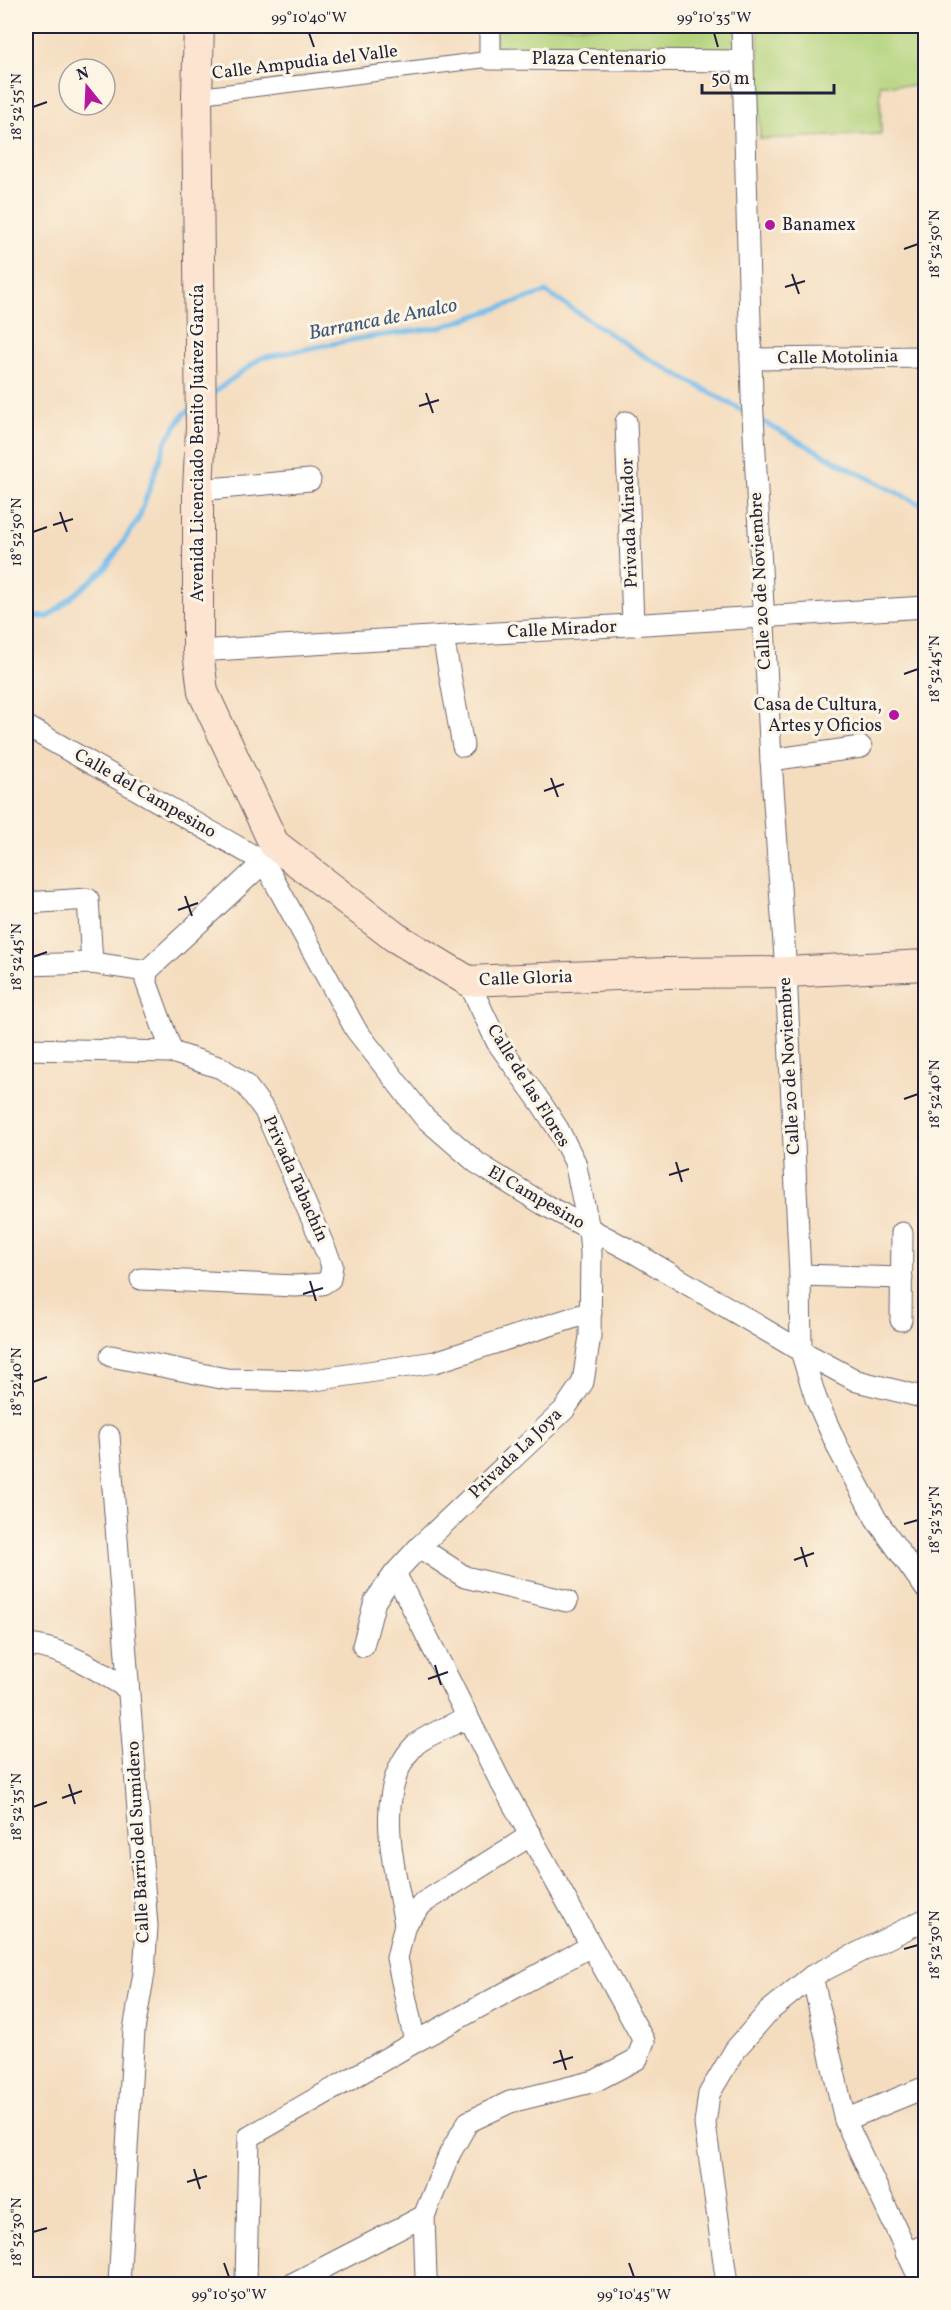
<svg xmlns="http://www.w3.org/2000/svg" width="951" height="2310" viewBox="0 0 951 2310" font-family="Vollkorn,serif">
<style>
.green{fill:#b2d37b;stroke:#6a7a5b;stroke-width:1.5}
.lines{fill:none;stroke-linecap:round;stroke-linejoin:round}
.stream{stroke:#72bceb;stroke-width:5}
.pedestrian-casing{stroke:#6c6369;stroke-width:17}
.minor-casing{stroke:#6c6369;stroke-width:23}
.secondary-casing{stroke:#6c6369;stroke-width:32}
.pedestrian{stroke:#fff;stroke-width:15}
.minor{stroke:#fff;stroke-width:21}
.secondary{stroke:#fde4d1;stroke-width:30}
.ticks{fill:none;stroke:#22223b;stroke-width:2}
.poi-dot{fill:#b5179e;stroke:#fcf5e5;stroke-width:2}
.labels{text-anchor:middle;dominant-baseline:central;stroke-width:6;stroke-linejoin:round;paint-order:stroke}
.street-label{font-size:18px;fill:#22223b;stroke:#fcf5e5}
.poi-label{font-size:18px;fill:#22223b;stroke:#fcf5e5;text-anchor:start}
.water-label{font-size:20px;font-style:italic;fill:#3e5879;stroke:#fcf5e5}
.neatline{fill:none;stroke:#22223b;stroke-width:2}
.ticks-label{font-size:15px;text-anchor:middle;fill:#22223b}
</style>
<rect width="100%" height="100%" fill="#fcf5e5"/>
<filter id="ink" filterUnits="userSpaceOnUse"><feTurbulence type="fractalNoise" baseFrequency=".0167" numOctaves="2"/><feDisplacementMap in="SourceGraphic" scale="12" xChannelSelector="R" yChannelSelector="G"/><feConvolveMatrix kernelMatrix="1 2 1 2 8 2 1 2 1" color-interpolation-filters="sRGB"/></filter>
<filter id="wash" filterUnits="userSpaceOnUse"><feTurbulence type="fractalNoise" baseFrequency=".008" numOctaves="4" result="noise"/><feDisplacementMap in="SourceGraphic" scale="24" xChannelSelector="R" yChannelSelector="G"/><feGaussianBlur stdDeviation="1.35" result="paint"/><feColorMatrix in="noise" values="0 0 0 0 0 0 0 0 0 0 0 0 0 0 0 0 0 1.4 0 .05"/><feComposite in="paint" operator="in"/></filter>
<g filter="url(#wash)">
<rect width="100%" height="100%" fill="#f4dcbe"/>
<!-- green -->
<g class="green">
<polygon points="494,26 739,26 738,56 494,52"/>
<polygon points="758,26 925,26 925,87 880,84 881,134 760,139"/>
</g>
<g class="lines">
<!-- stream -->
<g class="stream">
<polyline points="210,395 261,358 357,339 442,327 546,292 644,356 747,413"/>
<polyline points="758,419 856,472 926,507"/>
<polyline points="26,616 48,617 105,569 139,518 166,441 184,414 191,409"/>
</g>
</g>
</g>
<g filter="url(#ink)">
<g class="lines">
<defs>
<polyline id="pedestrian" points="197,96 490,59"/>
<g id="minor">
<polyline points="490,26 490,59 742,61"/>
<polyline points="742,26 752,395 771,760 786,972 800,1275 801,1351 816,1399 839,1450 876,1519 926,1589"/>
<polyline points="751,359 926,357"/>
<polyline points="626,422 633,625"/>
<polyline points="198,490 310,480"/>
<polyline points="443,637 463,746"/>
<polyline points="198,651 926,607"/>
<polyline points="26,726 264,862 356,1030 424,1117 477,1163 543,1204 635,1253 801,1351 857,1381 926,1398"/>
<polyline points="771,760 861,747"/>
<polyline points="26,903 88,899 92,963"/>
<polyline points="26,965 92,963 147,971"/>
<polyline points="147,971 264,862 271,850"/>
<polyline points="26,1049 172,1052"/>
<polyline points="800,1275 902,1278"/>
<polyline points="141,1279 295,1286 322,1284 330,1279 332,1265 265,1111 245,1084 221,1068 172,1052 146,981 147,971"/>
<polyline points="901,1320 902,1233"/>
<polyline points="111,1356 226,1379 308,1381 435,1362 591,1312"/>
<polyline points="109,1436 147,1926 144,1973 134,2030 119,2284"/>
<polyline points="419,1547 465,1577 567,1601"/>
<polyline points="395,1573 498,1777 644,2041 637,2059 595,2081 510,2102 468,2122 450,2153 424,2216 426,2277 428,2284"/>
<path d="M26,1645C62,1647 98,1670 128,1689"/>
<polyline points="363,1646 375,1601 395,1573 419,1547 564,1410 583,1382 590,1336 591,1253 589,1229 575,1162 558,1129 541,1103 497,1042 468,981"/>
<path d="M405,1924C395,1870 371,1790 415,1745C424,1736 455,1724 468,1717"/>
<polyline points="812,1976 845,2120 922,2284"/>
<polyline points="415,2042 397,1958 405,1924 423,1903 531,1835"/>
<polyline points="845,2120 926,2087"/>
<polyline points="906,2253 926,2245"/>
<polyline points="246,2284 249,2137 415,2042 591,1946"/>
<polyline points="292,2284 424,2216"/>
<polyline points="727,2284 705,2124 709,2094 735,2050 768,2012 812,1976 926,1919"/>
</g>
<polyline id="secondary" points="199,26 197,96 201,428 198,490 198,651 203,692 274,844 395,937 468,981 666,973 786,972 926,965"/>
</defs>
<!-- pedestrian casing -->
<use href="#pedestrian" class="pedestrian-casing"/>
<!-- minor casing -->
<use href="#minor" class="minor-casing"/>
<!-- secondary casing -->
<use href="#secondary" class="secondary-casing"/>
<!-- pedestrian -->
<use href="#pedestrian" class="pedestrian"/>
<!-- minor -->
<use href="#minor" class="minor"/>
<!-- secondary -->
<use href="#secondary" class="secondary"/>
</g>
</g>
<!-- ticks -->
<path class="ticks" d="M309,33L314,47M714,33L718,47M33,107L47,102M904,249L918,244M792,274L799,294M785,287L805,281M426,393L433,413M419,406L439,400M60,512L67,532M53,525L73,519M33,532L47,527M904,674L918,669M551,778L558,797M544,791L564,784M185,896L192,916M178,910L198,903M33,957L47,952M904,1099L918,1094M676,1162L682,1182M669,1175L689,1169M310,1281L316,1301M303,1294L323,1288M33,1382L47,1377M904,1524L918,1520M801,1547L807,1567M794,1560L814,1553M435,1665L441,1685M428,1679L448,1672M69,1784L75,1804M62,1798L82,1791M33,1807L47,1802M904,1949L918,1945M560,2050L566,2070M553,2063L573,2057M194,2169L200,2189M187,2182L207,2176M33,2232L47,2228M224,2263L229,2277M629,2263L634,2277"/>
<!-- markers -->
<g class="poi-dot">
<circle cx="770" cy="225" r="6"/>
<circle cx="894" cy="715" r="6"/>
</g>
<g class="labels">
<!-- street labels -->
<g class="street-label">
<text x="599" y="59">Plaza Centenario</text>
<text transform="translate(305 63) rotate(-7)">Calle Ampudia del Valle</text>
<text transform="translate(838 358) rotate(-1)">Calle Motolinia</text>
<text transform="translate(198 443) rotate(-90)">Avenida Licenciado Benito Juárez García</text>
<text transform="translate(630 523) rotate(-92)">Privada Mirador</text>
<text transform="translate(761 581) rotate(-93)">Calle 20 de Noviembre</text>
<text transform="translate(562 630) rotate(-3)">Calle Mirador</text>
<text transform="translate(145 794) rotate(30)">Calle del Campesino</text>
<text transform="translate(526 979) rotate(-2)">Calle Gloria</text>
<text transform="translate(790 1066) rotate(-93)">Calle 20 de Noviembre</text>
<text transform="translate(528 1086) rotate(58)">Calle de las Flores</text>
<text transform="translate(295 1179) rotate(66)">Privada Tabachín</text>
<text transform="translate(536 1198) rotate(30)">El Campesino</text>
<text transform="translate(516 1454) rotate(-44)">Privada La Joya</text>
<text transform="translate(139 1842) rotate(-93)">Calle Barrio del Sumidero</text>
</g>
<!-- poi labels -->
<g class="poi-label">
<text x="782" y="225">Banamex</text>
<text x="882" y="705" text-anchor="end">Casa de Cultura,<tspan x="882" dy="21">Artes y Oficios</tspan></text>
</g>
<!-- water labels -->
<g class="water-label">
<text transform="translate(383 320) rotate(-11)">Barranca de Analco</text>
</g>
</g>
<!-- margin -->
<rect width="951" height="2310" fill="none" stroke="#fcf5e5" stroke-width="66"/>
<!-- north arrow -->
<g transform="translate(87 87) rotate(342)"><circle r="28" fill="#fcf5e5" stroke="#a5a1a1" stroke-width="1.5"/>
<path d="M0-4.5L10 22L0 15L-10 22Z" fill="#b5179e"/>
<text y="-9" font-size="16" font-weight="bold" text-anchor="middle" fill="#22223b">N</text>
</g>
<!-- scale -->
<path d="M702 84v9h132v-9" fill="none" stroke="#22223b" stroke-width="3"/>
<text x="711" y="84" font-size="18" fill="#22223b" stroke="#fcf5e5" stroke-width="4.5" paint-order="stroke">50 m</text>
<rect x="33" y="33" width="885" height="2244" class="neatline"/>
<g class="ticks-label">
<text x="309" y="22">99°10'40"W</text>
<text x="714" y="22">99°10'35"W</text>
<text transform="translate(16 107) rotate(-90)" y="5">18°52'55"N</text>
<text transform="translate(934 244) rotate(-90)" y="5">18°52'50"N</text>
<text transform="translate(16 532) rotate(-90)" y="5">18°52'50"N</text>
<text transform="translate(934 669) rotate(-90)" y="5">18°52'45"N</text>
<text transform="translate(16 957) rotate(-90)" y="5">18°52'45"N</text>
<text transform="translate(934 1094) rotate(-90)" y="5">18°52'40"N</text>
<text transform="translate(16 1382) rotate(-90)" y="5">18°52'40"N</text>
<text transform="translate(934 1520) rotate(-90)" y="5">18°52'35"N</text>
<text transform="translate(16 1807) rotate(-90)" y="5">18°52'35"N</text>
<text transform="translate(934 1945) rotate(-90)" y="5">18°52'30"N</text>
<text transform="translate(16 2232) rotate(-90)" y="5">18°52'30"N</text>
<text x="229" y="2299">99°10'50"W</text>
<text x="634" y="2299">99°10'45"W</text>
</g>
</svg>
